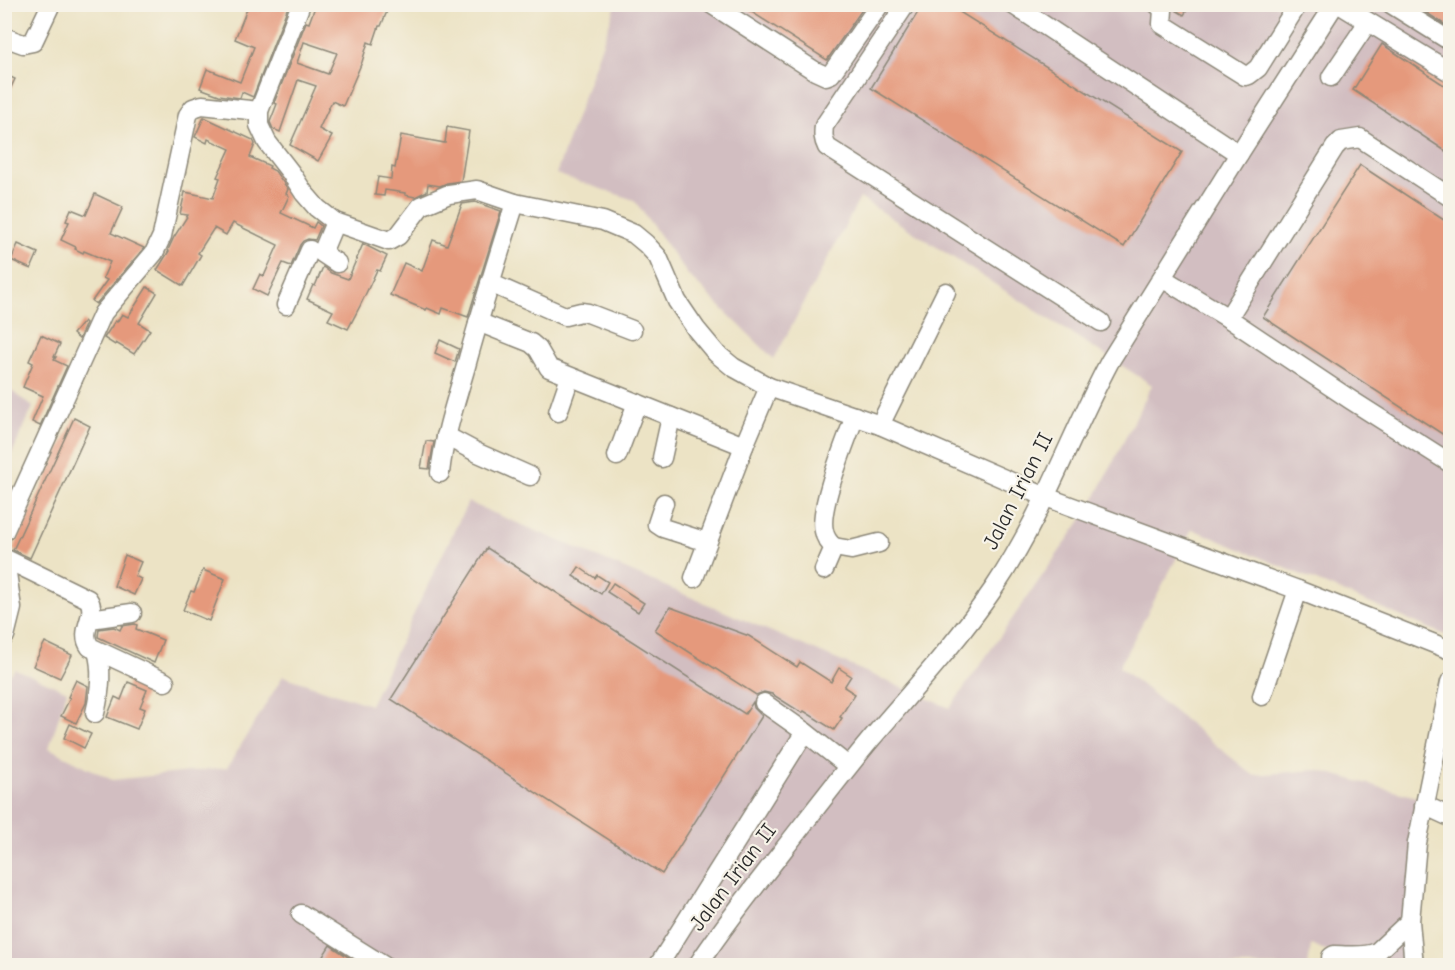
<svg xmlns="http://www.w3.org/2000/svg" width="1455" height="970" viewBox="0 0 1455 970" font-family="'Comic Neue',sans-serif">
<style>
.industrial{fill:#d2bec1}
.building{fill:#e5997b;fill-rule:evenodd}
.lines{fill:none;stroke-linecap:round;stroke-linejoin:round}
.minor-casing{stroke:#8c8778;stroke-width:21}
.minor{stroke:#fff;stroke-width:18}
.labels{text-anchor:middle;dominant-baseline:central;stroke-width:4.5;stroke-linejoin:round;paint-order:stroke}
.street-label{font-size:22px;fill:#2b2b2b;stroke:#f7f3e8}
</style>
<rect width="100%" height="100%" fill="#f7f3e8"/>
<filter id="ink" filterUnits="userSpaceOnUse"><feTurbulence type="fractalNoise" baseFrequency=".0167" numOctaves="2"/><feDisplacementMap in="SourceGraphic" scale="12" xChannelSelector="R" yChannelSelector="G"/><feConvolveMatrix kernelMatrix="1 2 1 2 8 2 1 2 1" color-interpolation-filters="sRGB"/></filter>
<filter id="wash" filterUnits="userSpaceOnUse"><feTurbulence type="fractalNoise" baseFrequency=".008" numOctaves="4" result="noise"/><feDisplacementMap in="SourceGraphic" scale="24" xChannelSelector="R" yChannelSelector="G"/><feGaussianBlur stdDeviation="1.35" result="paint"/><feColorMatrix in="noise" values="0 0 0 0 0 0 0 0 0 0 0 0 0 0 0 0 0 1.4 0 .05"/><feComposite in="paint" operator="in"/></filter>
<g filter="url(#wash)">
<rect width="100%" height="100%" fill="#ece3c5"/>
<!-- industrial -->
<g class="industrial">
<polygon points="616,5 1450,5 1450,637 1192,529 1119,667 1253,775 1317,770 1420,798 1403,965 1360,965 1311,945 1308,966 5,965 4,680 15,669 67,691 49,748 112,780 227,768 283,676 370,705 468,502 950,708 1091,506 1152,385 860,198 774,359 688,275 634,200 556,174"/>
<polygon points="5,386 33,407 5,469"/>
</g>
<g id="blocks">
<!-- building -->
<g class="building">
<polygon points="249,4 289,4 253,97 242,92 240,98 219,95 200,88 207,69 240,82 254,47 235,39"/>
<path d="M316,4H390L381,26H379L373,44L368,42L362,62L343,106L332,101L319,129L332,136L318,161L290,145L316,86L298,80L280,132L273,129L270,122L277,104L274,103L306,22L309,23ZM304,42L337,53L328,74L297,63Z"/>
<polygon points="739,4 866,4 827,60"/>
<polygon points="923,4 947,4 1182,152 1124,247 871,88"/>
<polygon points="1173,4 1191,4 1184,15 1174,9"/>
<polygon points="1413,4 1450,4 1450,28"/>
<polygon points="1382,44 1450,89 1450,154 1353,90"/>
<polygon points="4,74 15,79 4,102"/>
<polygon points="204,117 253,140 255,144 250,157 270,166 269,168 275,171 288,189 286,194 289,196 281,213 313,228 316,222 321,226 315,240 308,239 303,241 300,245 291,266 283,263 267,296 253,289 260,274 264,276 278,245 233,223 226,235 214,228 198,253 201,255 183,286 157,270 169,251 168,250 174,237 188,215 180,214 185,192 213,198 220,178 217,177 230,149 208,139 207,143 195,137"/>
<polygon points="447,127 469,131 461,181 447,183 440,186 428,184 427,191 415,197 405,195 405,193 385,190 384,196 375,195 378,177 391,179 392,167 395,168 401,135 445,143"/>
<polygon points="1360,165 1450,224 1450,439 1263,317"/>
<polygon points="95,194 123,207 111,233 144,248 96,304 92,301 107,280 103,278 110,262 84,251 83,253 75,249 76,247 61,240 69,222 66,221 71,209 86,215"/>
<polygon points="475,202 501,211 468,317 443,308 441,314 427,308 426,310 390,295 404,263 422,271 433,240 447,245 462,204"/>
<polygon points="18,244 38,253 31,269 11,260"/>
<polygon points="363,244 387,256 380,271 377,270 360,306 348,329 328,320 333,311 307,299 313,285 315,286 323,267 331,273 348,279"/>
<polygon points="147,287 157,293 139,323 150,330 134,354 116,343 115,345 104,338 115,321 117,322 122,314 128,317"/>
<polygon points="84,321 86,323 79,339 73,334"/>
<polygon points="41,335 60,344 54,357 56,357 54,360 67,366 40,426 32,422 43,396 23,387 33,363 29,361"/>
<polygon points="440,340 459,349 455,362 435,353"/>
<polygon points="74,418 90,426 30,558 13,550"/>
<polygon points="426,441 434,442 429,469 421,468"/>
<polygon points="487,548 745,714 753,702 754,708 762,716 662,874 391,699"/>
<polygon points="125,555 141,562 135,576 141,579 134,595 114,586"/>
<polygon points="579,567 595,578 597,575 608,582 601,594 573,576"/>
<polygon points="203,570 225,579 209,621 183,610 191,591 194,592"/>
<polygon points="613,583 644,603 638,612 607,592"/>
<polygon points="670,607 749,636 797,667 800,662 831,682 839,668 851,676 844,687 855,694 840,717 842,718 834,730 804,711 802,713 772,694 764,692 756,695 655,630"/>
<polygon points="135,624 137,625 136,629 163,640 154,663 98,637 99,629 114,627 120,630 122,626"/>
<polygon points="45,642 72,655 60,678 33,666"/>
<polygon points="76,680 88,686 86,703 76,723 61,716 70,698 68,697"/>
<polygon points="128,682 147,690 140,707 145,709 137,729 107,717 115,697 121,700"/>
<polygon points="70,724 91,734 84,748 64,738"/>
<polygon points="330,945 362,966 317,966"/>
</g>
</g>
</g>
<g filter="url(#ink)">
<use href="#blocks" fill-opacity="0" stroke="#8c8778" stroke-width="1.5"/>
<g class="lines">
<defs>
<g id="minor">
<polyline points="301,4 259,111 259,125 267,142 291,173 304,193 317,208 335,222 389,241 398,236 421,206 449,194 477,190 515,203 603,221 634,234 646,244 658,257 677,301 696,329 716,353 733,367 769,387 880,425 1046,497 1298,590 1450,650"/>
<polyline points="711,4 815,71 826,76 831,74 880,4"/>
<path d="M906,4L824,126C823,134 823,139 827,147L1101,322"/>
<polyline points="1012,4 1239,154"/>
<polyline points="1157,4 1163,10 1162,24 1245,76 1249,75 1258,68 1298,4"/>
<polyline points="1339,4 1450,72"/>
<polyline points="1391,4 1450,41"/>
<polyline points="4,37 23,44 33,42 51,4"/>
<polyline points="1331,77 1368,22"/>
<polyline points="335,222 322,253 337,263"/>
<polyline points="1162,278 1228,318 1351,400 1450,463"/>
<polyline points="490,283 565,316 581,312 588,313 632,330"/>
<polyline points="286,305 310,250"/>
<polyline points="1228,318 1335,147 1341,141 1360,138 1450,197"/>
<polyline points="478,322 531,343 538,349 549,368 744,446"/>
<polyline points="558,412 570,377"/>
<polyline points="880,425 946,292"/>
<polyline points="446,436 478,453 530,476"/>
<polyline points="617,456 637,403"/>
<polyline points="662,458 671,417"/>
<path d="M440,473C444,436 456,401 466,366C481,311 498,257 515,203"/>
<polyline points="664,503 657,524 663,528 707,542"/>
<polyline points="4,532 103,313 154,253 162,236 188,115 193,108 202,105 259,111"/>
<polyline points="834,547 851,550 879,543"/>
<path d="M4,558L88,599C99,615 78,630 90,647L165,682"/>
<path d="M824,570L834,547C829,543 825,537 824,531C818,508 846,441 855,416"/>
<polyline points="694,578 744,446 769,387"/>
<polyline points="90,619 132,613"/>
<polyline points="5,636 12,608 5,559"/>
<polyline points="1262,696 1298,590"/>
<polyline points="764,703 805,732 848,766"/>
<path d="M95,713C100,693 103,671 97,651"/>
<polyline points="1424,805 1450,817"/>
<polyline points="301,914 384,966"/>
<path d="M1331,957L1334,955C1348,955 1364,958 1377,952L1410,921"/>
<polyline points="658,966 805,732"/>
<path d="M697,966C724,925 754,888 784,849C813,812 841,775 871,739C913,690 958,641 994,588C1042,517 1070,436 1110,361L1239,154L1335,4"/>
<polyline points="1414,966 1410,921 1417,843 1450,682"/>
</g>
</defs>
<!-- minor casing -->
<use href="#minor" class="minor-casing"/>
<!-- minor -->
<use href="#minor" class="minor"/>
</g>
</g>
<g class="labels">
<!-- street labels -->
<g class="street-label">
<text transform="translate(1018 491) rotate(-63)">Jalan Irian II</text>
<text transform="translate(733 877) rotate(-53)">Jalan Irian II</text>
</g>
</g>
<!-- margin -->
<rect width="1455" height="970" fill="none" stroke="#f7f3e8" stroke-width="24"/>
</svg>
